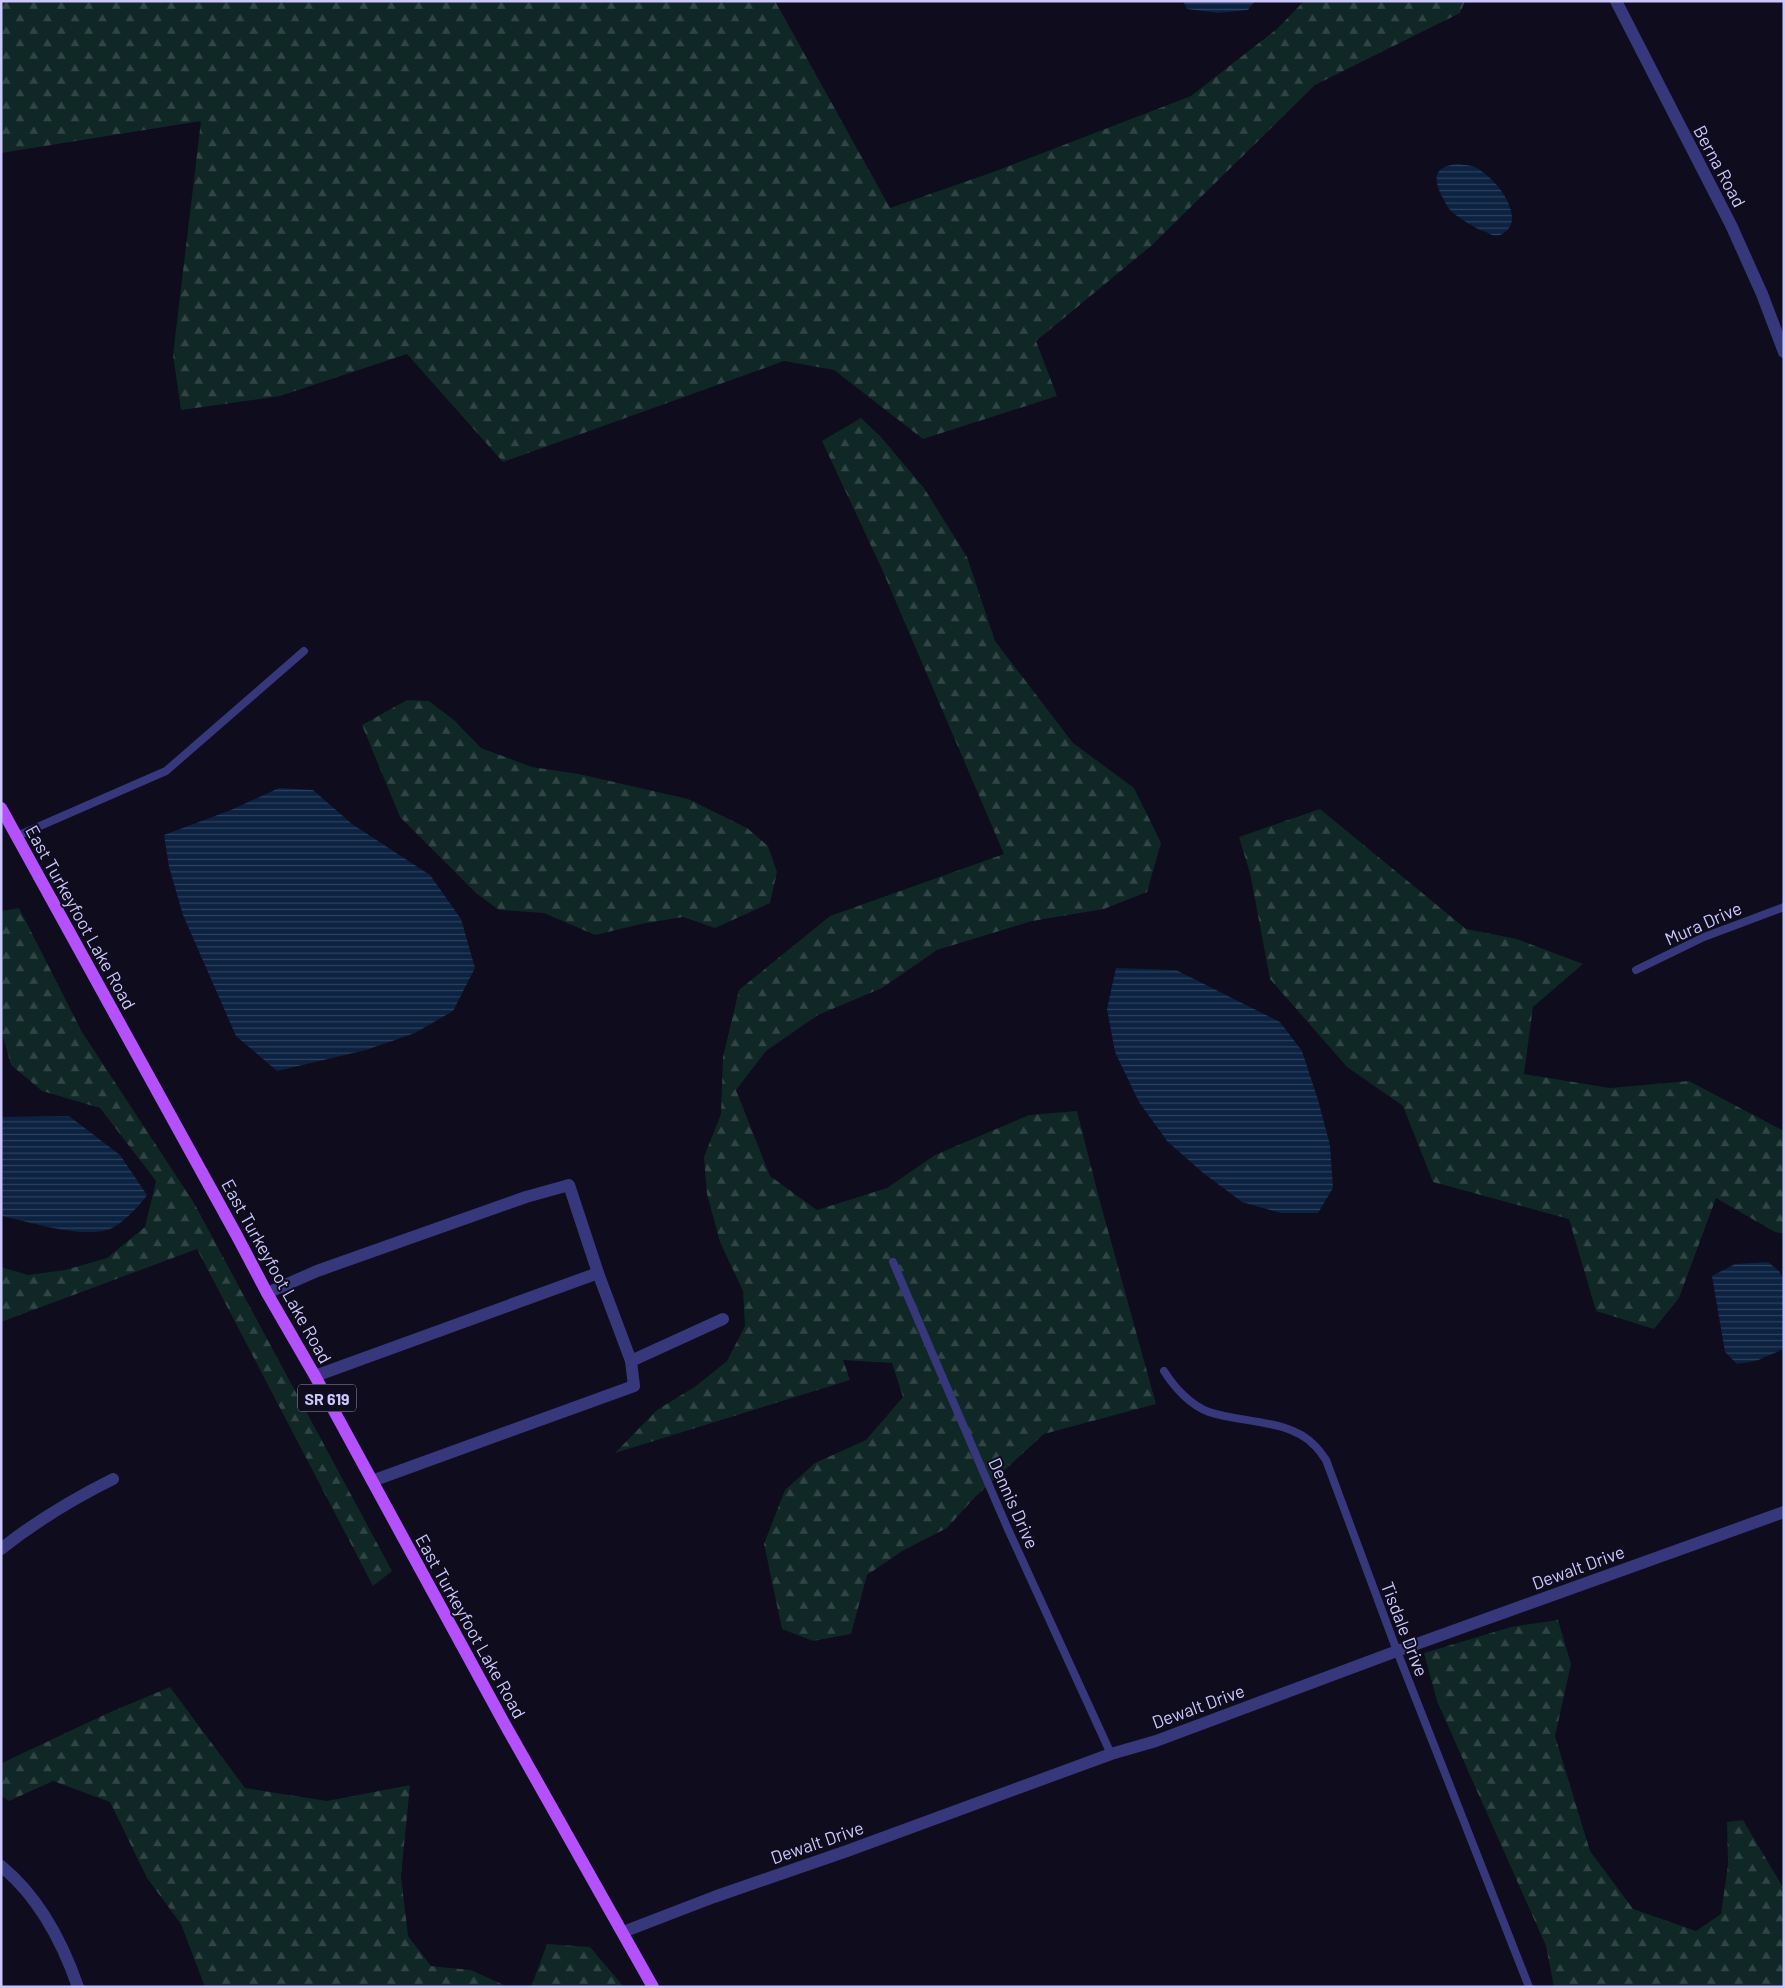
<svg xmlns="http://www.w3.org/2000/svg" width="1785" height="1988" viewBox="0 0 1785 1988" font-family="Barlow,sans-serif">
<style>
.forest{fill:url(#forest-firs)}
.water{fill:url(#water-rules)}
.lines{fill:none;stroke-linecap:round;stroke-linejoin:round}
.service{stroke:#37377c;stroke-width:8}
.minor{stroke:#37377c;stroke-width:12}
.primary{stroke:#b550fd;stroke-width:12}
.labels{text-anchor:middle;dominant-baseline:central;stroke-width:4;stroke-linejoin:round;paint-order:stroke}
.shield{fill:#0e0c1d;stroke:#9390ba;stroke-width:1}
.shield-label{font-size:16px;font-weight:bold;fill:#ccc8fe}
.street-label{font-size:18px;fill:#ccc8fe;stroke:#0e0c1d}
</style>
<defs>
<pattern id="forest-firs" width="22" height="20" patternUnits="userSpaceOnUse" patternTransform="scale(1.25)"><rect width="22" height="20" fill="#0f2725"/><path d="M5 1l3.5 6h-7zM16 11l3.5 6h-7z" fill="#314546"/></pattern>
<pattern id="water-rules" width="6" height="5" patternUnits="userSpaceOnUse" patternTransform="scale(1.25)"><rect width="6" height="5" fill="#0c2241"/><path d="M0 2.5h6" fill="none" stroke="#2e415e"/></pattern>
</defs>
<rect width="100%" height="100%" fill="#0e0c1d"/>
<!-- forest -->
<g class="forest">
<polygon points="1,1 775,1 890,208 996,171 1191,96 1278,28 1304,1 1465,1 1460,13 1315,85 1151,246 1036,341 1057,396 923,439 834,370 784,361 503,462 407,354 280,396 181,410 173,355 201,121 1,153"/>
<polygon points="861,418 881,437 924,488 967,557 995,641 1073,743 1134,788 1161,843 1147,892 1104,909 1032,921 937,950 882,988 818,1015 766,1051 736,1090 770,1176 817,1210 887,1188 935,1155 1029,1115 1077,1111 1099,1198 1156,1404 1044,1434 975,1497 947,1528 904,1550 867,1575 851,1634 813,1641 782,1629 764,1544 785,1490 815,1463 866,1440 903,1397 892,1363 843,1360 850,1380 615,1453 657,1410 696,1386 727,1361 745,1326 743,1291 720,1242 707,1194 704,1157 721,1114 723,1057 739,990 830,916 1004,854 881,567 822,441"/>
<polygon points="407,700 429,701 455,721 481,748 532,767 579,774 688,799 747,828 768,846 777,872 770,903 715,928 683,917 641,924 595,935 544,913 499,910 477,894 400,817 362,725"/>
<polygon points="1320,809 1466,929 1517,939 1583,964 1533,1007 1524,1074 1610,1088 1689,1081 1784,1131 1784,1234 1775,1232 1716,1198 1679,1298 1654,1329 1596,1311 1569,1219 1433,1182 1403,1106 1347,1067 1270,979 1250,873 1239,837"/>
<polygon points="19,908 82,1032 194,1203 392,1571 373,1586 197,1249 1,1322 1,1267 28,1275 65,1270 107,1258 145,1227 156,1181 100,1108 42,1091 11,1065 1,1030 1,911"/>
<polygon points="1558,1620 1571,1664 1555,1736 1590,1851 1633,1909 1696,1931 1721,1914 1728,1865 1727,1822 1743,1820 1784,1889 1784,1987 1554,1987 1546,1946 1437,1701 1424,1653 1511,1627"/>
<polygon points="170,1687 245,1788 327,1801 410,1785 401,1876 408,1936 431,1966 471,1970 508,1987 205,1987 181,1924 147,1878 110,1802 53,1781 9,1801 1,1796 1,1764 4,1762 106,1714"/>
<polygon points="547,1944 590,1947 624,1987 531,1987"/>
</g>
<!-- water -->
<g class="water">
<polygon points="1183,1 1255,1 1248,10 1218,13 1187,9"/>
<path d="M1458,164C1464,165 1472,165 1477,168C1492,177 1511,198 1512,217C1513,228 1501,240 1490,234C1485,231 1478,230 1473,226C1465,222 1457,216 1451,211C1447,207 1445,202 1443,198C1432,178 1434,166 1458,164Z"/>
<polygon points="279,788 313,790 352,824 430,875 461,919 475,968 453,1011 415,1033 366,1050 277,1071 236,1036 183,915 169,867 164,835 231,810"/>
<polygon points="1116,968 1176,970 1280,1022 1302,1051 1318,1100 1330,1145 1333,1188 1318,1213 1281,1213 1242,1202 1202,1172 1167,1141 1139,1102 1115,1052 1107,1009"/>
<path d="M69,1116L120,1155L147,1195C140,1205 120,1227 107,1230C78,1238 31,1222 1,1216V1117Z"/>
<polygon points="1768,1262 1779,1271 1784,1280 1784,1349 1756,1361 1737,1364 1725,1352 1712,1276 1735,1264"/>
</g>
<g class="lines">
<!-- service -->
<g class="service">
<polyline points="17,836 166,771 304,651"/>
<polyline points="1636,970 1704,937 1784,907"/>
<polyline points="893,1262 1007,1527 1111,1754"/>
<path d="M1164,1371C1174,1387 1190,1405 1209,1412C1241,1423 1290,1419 1314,1445C1319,1449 1322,1455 1326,1460L1397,1651L1529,1987"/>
</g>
<!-- minor -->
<g class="minor">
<polyline points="1616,1 1731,225 1762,294 1784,352"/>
<polyline points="267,1293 317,1271 526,1197 569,1185 598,1273 631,1361 634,1386 372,1481"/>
<polyline points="631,1361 723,1319"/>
<polyline points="315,1376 598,1273"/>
<path d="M1,1549C36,1521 73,1499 113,1479"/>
<path d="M1,1866C39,1897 62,1941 78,1987"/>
<polyline points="623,1932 714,1897 847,1851 1111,1754 1156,1741 1397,1651 1784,1512"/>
</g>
<!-- primary -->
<polyline class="primary" points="1,808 237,1236 267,1293 315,1376 503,1721 653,1987"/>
</g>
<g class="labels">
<!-- shield labels -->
<rect class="shield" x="298" y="1384.5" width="58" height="27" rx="4"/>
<g class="shield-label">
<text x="327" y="1398">SR 619</text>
</g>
<!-- street labels -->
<g class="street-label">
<text transform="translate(1720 166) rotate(62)">Berna Road</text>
<text transform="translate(81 917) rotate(61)">East Turkeyfoot Lake Road</text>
<text transform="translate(1703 923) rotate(-24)">Mura Drive</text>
<text transform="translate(277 1271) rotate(61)">East Turkeyfoot Lake Road</text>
<text transform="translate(1014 1503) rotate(66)">Dennis Drive</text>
<text transform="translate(1578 1567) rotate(-20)">Dewalt Drive</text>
<text transform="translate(471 1626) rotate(61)">East Turkeyfoot Lake Road</text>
<text transform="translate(1405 1629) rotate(69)">Tisdale Drive</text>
<text transform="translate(1198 1706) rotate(-20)">Dewalt Drive</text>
<text transform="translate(817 1842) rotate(-19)">Dewalt Drive</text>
</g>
</g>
<!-- border -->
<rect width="1785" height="1988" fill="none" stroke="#ccc8fe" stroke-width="5"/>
</svg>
